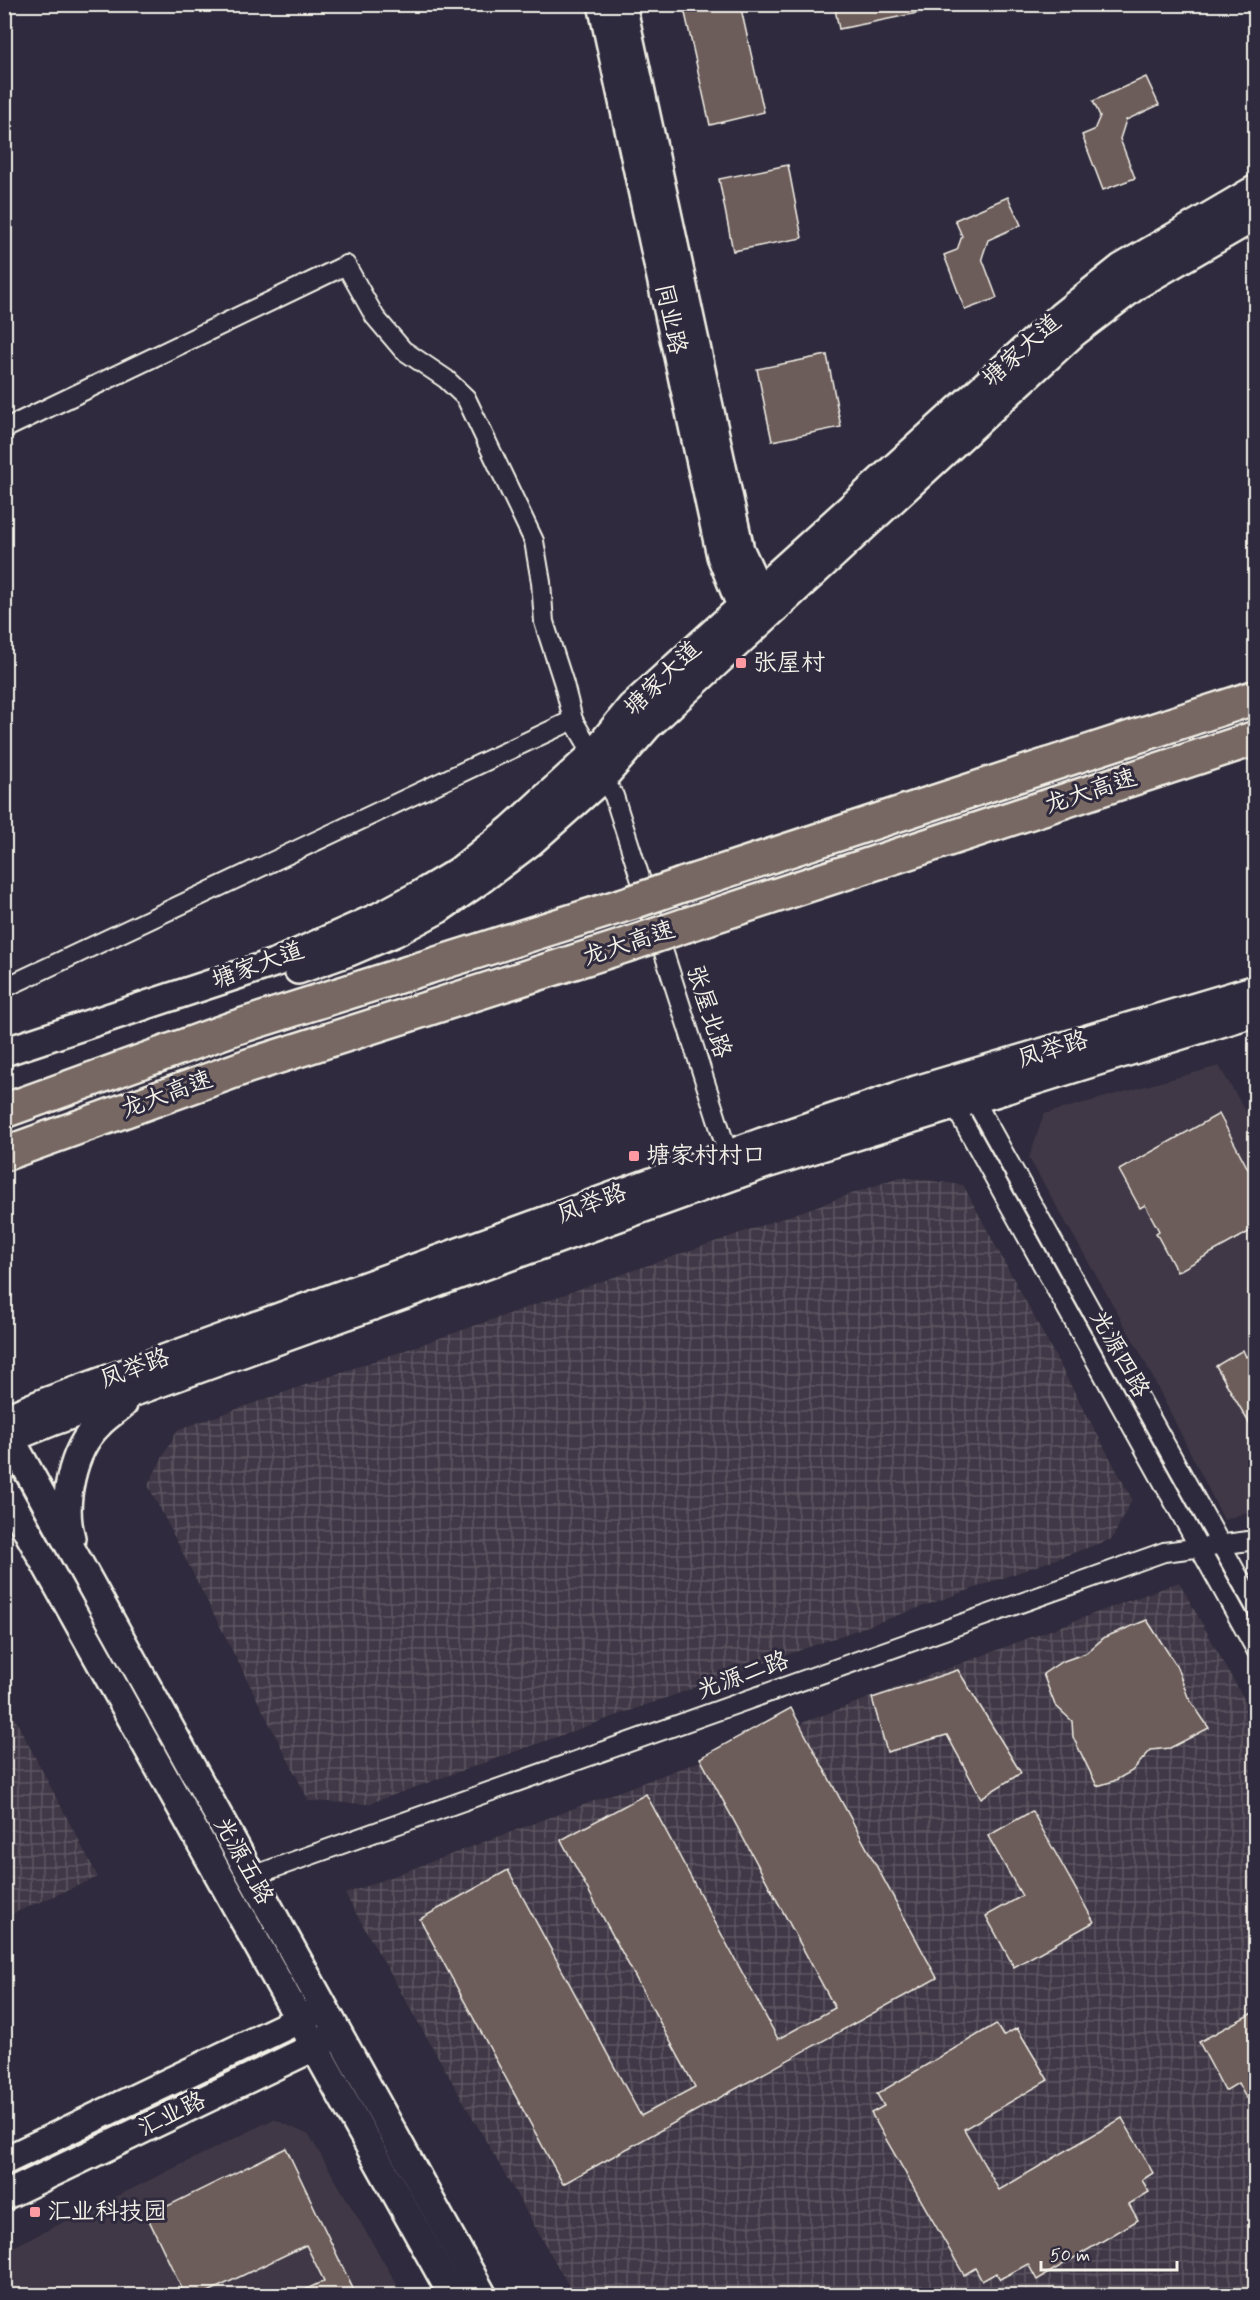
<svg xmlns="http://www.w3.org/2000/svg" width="1260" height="2300" viewBox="0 0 1260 2300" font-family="Mynerve,'LXGW WenKai TC',sans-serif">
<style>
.built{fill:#413946}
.industrial{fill:url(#industrial-grid)}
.building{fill:#6c5c5a;stroke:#f4f1e8;stroke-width:1.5}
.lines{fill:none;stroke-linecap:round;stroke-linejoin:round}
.street-casing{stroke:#f4f1e8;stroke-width:22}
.secondary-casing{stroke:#f4f1e8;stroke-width:32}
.highway-casing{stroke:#f4f1e8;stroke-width:38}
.street{stroke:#2f2a3d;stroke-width:18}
.secondary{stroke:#2f2a3d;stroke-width:27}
.highway{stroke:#776864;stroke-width:33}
.highway-bridge-casing{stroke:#f4f1e8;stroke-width:38;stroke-linecap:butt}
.highway-bridge{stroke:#776864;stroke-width:33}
.poi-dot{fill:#ff9aa2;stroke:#2f2a3d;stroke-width:2}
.labels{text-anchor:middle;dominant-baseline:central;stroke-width:6;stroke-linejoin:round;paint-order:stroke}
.street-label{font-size:24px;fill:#f4f1e8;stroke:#2f2a3d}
.poi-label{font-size:24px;fill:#f4f1e8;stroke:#2f2a3d;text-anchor:start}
</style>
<defs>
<pattern id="industrial-grid" width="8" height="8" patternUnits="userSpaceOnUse" patternTransform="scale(1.5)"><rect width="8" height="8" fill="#413946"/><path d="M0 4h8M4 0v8" fill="none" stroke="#5d5661"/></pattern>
</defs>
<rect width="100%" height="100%" fill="#2f2a3d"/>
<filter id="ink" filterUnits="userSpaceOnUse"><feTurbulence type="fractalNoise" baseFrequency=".0167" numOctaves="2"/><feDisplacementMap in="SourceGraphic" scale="12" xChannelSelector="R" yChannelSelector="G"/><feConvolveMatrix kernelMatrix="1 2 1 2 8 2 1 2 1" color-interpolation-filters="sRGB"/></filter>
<g filter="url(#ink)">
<!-- built -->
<g class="built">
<polygon points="1219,1066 1255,1127 1255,1509 1224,1520 1141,1354 1029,1158 1044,1114"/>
<polygon points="274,2119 309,2135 403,2295 5,2296 5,2251"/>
</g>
<!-- industrial -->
<g class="industrial">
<polygon points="900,1177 963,1185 1132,1499 1112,1539 368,1804 309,1801 148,1485 177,1430"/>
<polygon points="1179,1582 1255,1719 1255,2295 574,2295 345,1894"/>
<polygon points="4,1698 98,1877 5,1917 4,1917"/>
</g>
<!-- building -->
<g class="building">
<polygon points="683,4 740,4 764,112 710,125"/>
<polygon points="834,4 927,4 928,11 839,29"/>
<polygon points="1146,77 1159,105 1126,120 1120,139 1135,178 1103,190 1082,135 1094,130 1100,116 1093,101"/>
<polygon points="788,165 802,238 733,251 719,179"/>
<polygon points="1008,197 1021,225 988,240 982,258 997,298 965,310 944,255 957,250 962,236 955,220"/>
<polygon points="827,355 841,427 772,441 757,369"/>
<polygon points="1219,1114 1256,1184 1256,1228 1177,1272 1156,1233 1159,1231 1145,1205 1140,1208 1119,1170"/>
<polygon points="1243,1350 1246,1357 1256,1351 1256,1435 1216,1366"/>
<polygon points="1147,1620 1176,1665 1188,1697 1209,1728 1170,1748 1151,1750 1132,1771 1114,1781 1097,1786 1073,1737 1072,1721 1055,1705 1043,1674 1061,1662 1086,1653 1105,1637"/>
<polygon points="958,1670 1021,1773 981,1798 947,1735 887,1752 872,1698"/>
<polygon points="791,1708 937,1978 563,2184 420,1919 508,1870 641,2116 695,2087 561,1840 646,1794 778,2039 835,2008 700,1758"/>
<polygon points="1032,1811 1094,1922 1014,1967 986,1916 1022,1896 988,1836"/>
<polygon points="1256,2011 1256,2092 1246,2098 1238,2083 1225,2091 1199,2042"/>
<polygon points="996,2024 1003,2036 1017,2028 1048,2080 964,2129 999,2190 1122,2118 1153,2173 1142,2180 1149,2192 1129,2204 1138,2220 1037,2280 1028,2264 1000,2279 996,2273 982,2281 975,2268 964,2275 871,2113 884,2106 877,2094"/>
<polygon points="286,2148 356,2295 294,2295 324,2281 306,2245 202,2295 185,2295 147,2216"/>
</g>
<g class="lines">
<defs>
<g id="street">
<polyline points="4,429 346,265 375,317 403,350 446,379 466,398 534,541 541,582 544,622 564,684 573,720 4,988"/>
<polyline points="573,720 593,754 603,778 614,796 728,1154"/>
<polyline points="969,1090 1256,1608"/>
<polyline points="951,1096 954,1105 1256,1650"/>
<polyline points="252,1876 1164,1552 1256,1540"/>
</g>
<g id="secondary">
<polyline points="602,4 721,556 737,596 753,618"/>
<polyline points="622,4 740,550 753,578 771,602"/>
<polyline points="298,970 349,952 396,932 439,909 478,882 531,842 603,778 648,726 1074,333 1137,285 1256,216"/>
<polyline points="4,1052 277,962 380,916 419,895 459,871 511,829 593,754 631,707 1061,316 1121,268 1256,189"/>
<polyline points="4,1419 45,1402 762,1142 916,1090 1256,989"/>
<polyline points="4,1427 483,2296"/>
<polyline points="4,1441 54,1421 766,1164 1256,1012"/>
<polyline points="4,1489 453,2296"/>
<path d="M71,1538C61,1504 72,1450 98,1425C105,1417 115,1411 123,1404"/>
<polyline points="4,2161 315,2012"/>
<polyline points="4,2196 314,2047 329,2038"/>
</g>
<g id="highway">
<polyline points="682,885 1256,697"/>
<polyline points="686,925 1256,738"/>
<polyline points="4,1111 234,1028 633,902"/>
<polyline points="4,1154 248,1066 630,944"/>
</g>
</defs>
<!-- street casing -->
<use href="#street" class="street-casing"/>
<!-- secondary casing -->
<use href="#secondary" class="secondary-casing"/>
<!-- highway casing -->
<use href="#highway" class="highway-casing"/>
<!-- street -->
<use href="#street" class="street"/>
<!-- secondary -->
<use href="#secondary" class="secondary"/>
<!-- highway -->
<use href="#highway" class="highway"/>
<defs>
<g id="highway-bridge">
<polyline points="633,902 682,885"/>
<polyline points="630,944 686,925"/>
</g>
</defs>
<!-- highway-bridge casing -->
<use href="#highway-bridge" class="highway-bridge-casing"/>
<!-- highway-bridge -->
<use href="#highway-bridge" class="highway-bridge"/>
</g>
</g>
<!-- markers -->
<g class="poi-dot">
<rect x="735" y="657" width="12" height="12" rx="3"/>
<rect x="628" y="1150" width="12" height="12" rx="3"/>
<rect x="29" y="2206" width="12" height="12" rx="3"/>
</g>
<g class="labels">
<!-- street labels -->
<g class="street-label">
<text transform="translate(670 319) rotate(78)">同业路</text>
<text transform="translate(1022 351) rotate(-42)">塘家大道</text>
<text transform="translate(663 679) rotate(-44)">塘家大道</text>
<text transform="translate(1091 792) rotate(-18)">龙大高速</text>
<text transform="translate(629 944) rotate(-18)">龙大高速</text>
<text transform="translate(258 966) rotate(-20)">塘家大道</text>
<text transform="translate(708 1012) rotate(72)">张屋北路</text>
<text transform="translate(1053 1050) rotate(-17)">凤举路</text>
<text transform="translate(167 1095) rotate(-20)">龙大高速</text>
<text transform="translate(592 1204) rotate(-20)">凤举路</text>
<text transform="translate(1119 1354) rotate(61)">光源四路</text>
<text transform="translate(135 1369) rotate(-20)">凤举路</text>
<text transform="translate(743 1676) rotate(-20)">光源二路</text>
<text transform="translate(243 1861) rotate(61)">光源五路</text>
<text transform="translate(172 2115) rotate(-26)">汇业路</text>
</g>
<!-- poi labels -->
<g class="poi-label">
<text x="753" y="663">张屋村</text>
<text x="646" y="1156">塘家村村口</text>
<text x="47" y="2212">汇业科技园</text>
</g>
</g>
<!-- margin -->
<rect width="1260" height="2300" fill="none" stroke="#2f2a3d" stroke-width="24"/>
<rect x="12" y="12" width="1236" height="2276" fill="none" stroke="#f4f1e8" stroke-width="2" filter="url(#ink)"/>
<!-- scale -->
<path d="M1041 2261v9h136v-9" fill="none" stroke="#f4f1e8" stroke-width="3"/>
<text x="1050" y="2261" font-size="18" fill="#f4f1e8" stroke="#2f2a3d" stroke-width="4.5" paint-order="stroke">50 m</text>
</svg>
